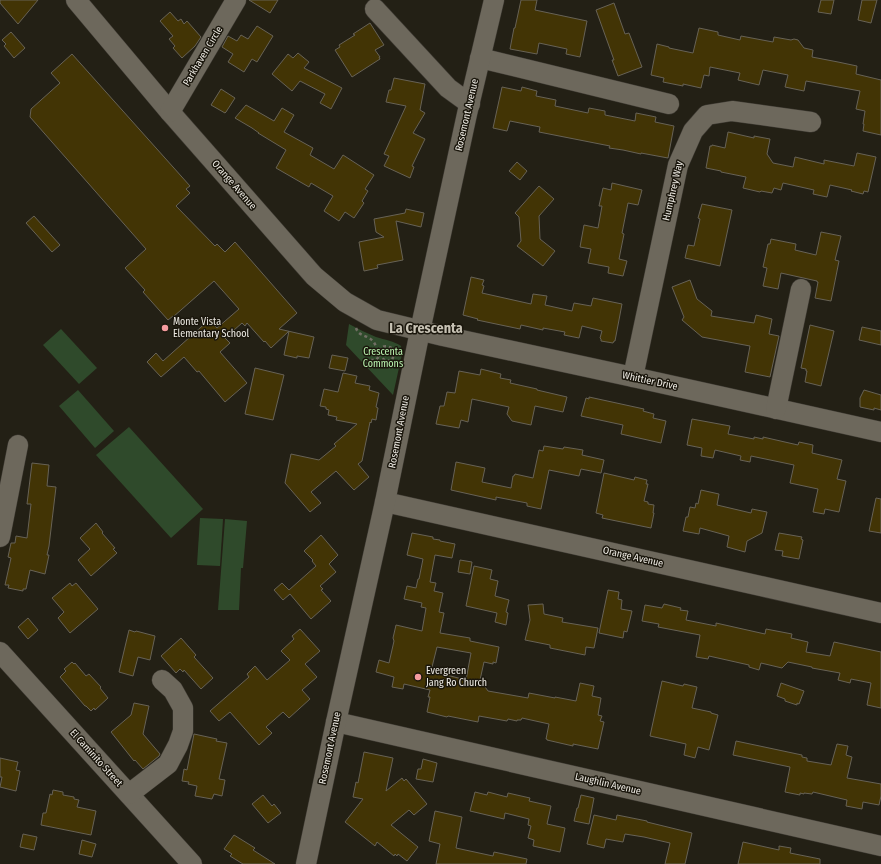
<svg xmlns="http://www.w3.org/2000/svg" width="881" height="864" viewBox="0 0 881 864" font-family="'Fira Sans Condensed',sans-serif">
<style>
.green{fill:#2f4a2b}
.building{fill:#423405;stroke:#676256;fill-rule:evenodd}
.lines{fill:none;stroke-linecap:round;stroke-linejoin:round}
.minor-casing{stroke:#3f3b34;stroke-width:21}
.path{stroke:#726f65;stroke-width:2.5;stroke-dasharray:3 3;stroke-linecap:butt}
.minor{stroke:#6d685c;stroke-width:20}
.poi-dot{fill:#f59b9e;stroke:#1a160c;stroke-width:1.5}
.labels{text-anchor:middle;dominant-baseline:central;stroke-width:3;stroke-linejoin:round;paint-order:stroke}
.street-label{font-size:10px;fill:#efece5;stroke:#1a160c}
.poi-label{font-size:10px;fill:#efece5;stroke:#1a160c;text-anchor:start}
.park-label{font-size:10px;fill:#bbf6b1;stroke:#1a160c}
.district-label{font-size:14px;font-weight:bold;fill:#c7c2b4;stroke:#1a160c}
</style>
<rect width="100%" height="100%" fill="#232015"/>
<!-- green -->
<g class="green">
<path d="M349,324C358,329 367,333 376,337C385,340 394,341 401,346L402,354L393,395L346,345Z"/>
<polygon points="61,329 97,368 79,384 43,345"/>
<polygon points="78,390 114,431 95,448 59,406"/>
<polygon points="129,427 203,509 171,538 96,455"/>
<polygon points="200,518 223,519 220,566 197,565"/>
<polygon points="225,519 247,521 243,568 241,568 239,610 218,610"/>
</g>
<!-- building -->
<g class="building">
<polygon points="0,0 38,0 18,24 0,3"/>
<polygon points="249,0 278,0 270,13"/>
<polygon points="521,0 537,0 535,10 587,21 580,57 566,54 567,49 539,43 537,54 510,49 514,28 515,28"/>
<polygon points="821,0 834,0 831,14 818,12"/>
<polygon points="862,0 877,0 871,23 858,20"/>
<polygon points="614,3 625,34 629,33 642,67 618,76 612,60 614,60 596,10"/>
<polygon points="170,12 178,21 181,19 184,24 187,21 201,37 195,46 182,58 173,48 175,46 169,39 173,36 160,21"/>
<polygon points="370,23 384,45 375,50 380,57 379,57 380,59 352,77 335,50 340,47 339,45 355,35 353,34"/>
<polygon points="257,26 273,36 257,62 252,59 244,72 228,62 233,54 222,47 228,36 237,41 241,35 248,39"/>
<polygon points="699,28 718,32 718,35 740,40 741,36 773,42 774,37 791,40 794,39 798,40 804,48 813,50 812,57 838,62 857,66 856,74 881,80 881,135 863,131 864,124 863,124 865,111 856,109 860,91 806,81 804,91 785,87 788,75 763,70 759,85 738,80 740,73 710,67 709,76 704,75 701,88 683,84 683,86 663,82 664,78 651,75 657,44 669,47 669,48 693,53"/>
<polygon points="11,32 25,48 14,58 4,46 6,44 2,40"/>
<polygon points="298,53 309,62 304,68 342,88 331,109 320,103 325,94 300,81 292,91 272,74 288,54 293,58"/>
<polygon points="72,54 190,186 186,189 190,193 176,206 215,246 217,244 225,252 235,242 297,313 279,329 314,337 309,358 297,356 297,358 284,355 289,331 271,348 265,341 264,342 247,323 245,326 242,323 225,338 230,343 220,352 247,383 225,402 199,371 197,372 184,357 161,377 147,362 156,353 163,361 209,320 217,328 239,309 214,281 173,317 173,316 168,320 143,292 145,290 125,268 146,249 30,117 31,109 60,83 51,73"/>
<polygon points="394,78 425,84 420,110 425,113 413,133 425,139 412,166 414,167 410,178 384,166 389,156 384,154 406,106 386,102 389,90 391,90"/>
<polygon points="502,87 521,91 522,87 537,91 536,96 556,100 555,106 588,113 589,108 605,111 605,115 635,121 636,113 656,117 655,122 674,126 668,158 641,153 641,154 623,150 609,148 610,146 539,132 540,127 510,121 507,131 493,128"/>
<polygon points="221,89 235,98 226,112 225,113 211,105"/>
<polygon points="246,105 274,121 282,108 294,115 284,132 313,148 310,155 334,169 343,155 374,175 365,189 368,191 362,201 364,203 354,218 345,212 339,221 324,211 333,196 311,183 309,187 276,168 286,150 258,133 259,133 252,128 235,118"/>
<polygon points="728,132 754,138 754,136 770,139 767,154 773,163 793,167 795,157 824,164 824,160 854,166 857,153 876,157 868,192 864,191 863,194 851,191 852,190 830,185 827,197 813,194 814,190 783,183 781,190 774,188 772,193 761,191 760,192 743,188 746,177 721,172 721,171 706,168 710,146 712,146 712,145 725,148"/>
<polygon points="517,162 527,171 520,180 509,171"/>
<polygon points="612,183 642,190 638,205 628,203 622,233 624,234 619,259 627,261 623,276 608,273 609,267 588,263 591,249 580,247 584,225 598,228 602,206 599,206 603,188 611,190"/>
<polygon points="539,186 554,199 539,216 540,239 555,251 543,266 517,246 521,241 519,217 515,213"/>
<polygon points="702,204 732,210 720,266 685,258 688,245 694,246 700,219 698,218"/>
<polygon points="406,209 424,213 421,227 396,221 403,260 377,265 378,268 364,271 359,242 384,237 376,232 374,219 405,213"/>
<polygon points="34,216 60,245 52,252 26,223"/>
<polygon points="821,232 841,236 835,260 839,261 831,301 815,298 818,282 817,282 817,281 781,273 778,289 763,286 767,268 763,267 768,244 770,244 771,239 796,244 795,250 816,255"/>
<polygon points="471,277 484,280 482,285 484,286 482,293 531,304 533,294 547,296 545,305 572,311 574,303 591,306 593,298 622,304 615,341 614,341 613,343 601,341 601,339 600,338 602,331 582,326 579,338 564,335 565,332 543,328 543,330 521,325 520,329 477,320 478,319 463,315"/>
<polygon points="690,280 697,299 712,311 711,316 754,323 756,315 772,319 769,334 779,336 770,377 745,372 750,346 702,337 682,320 684,317 672,287"/>
<polygon points="810,325 834,331 821,386 805,382 807,371 806,371 806,369 801,368"/>
<polygon points="862,327 881,331 881,345 859,340"/>
<polygon points="332,355 348,358 345,371 329,368"/>
<polygon points="255,368 284,375 273,420 245,414"/>
<polygon points="481,369 501,374 500,378 511,380 510,383 537,389 537,390 567,397 563,412 535,406 531,425 512,421 507,414 509,407 472,399 468,422 461,420 459,428 436,424 440,406 444,406 447,392 455,393 459,371 480,375"/>
<polygon points="343,373 357,376 355,383 370,386 369,390 379,393 376,407 378,408 376,420 372,419 371,423 370,422 362,461 358,464 369,477 354,490 336,471 311,492 321,503 310,512 285,483 291,454 319,460 336,446 334,444 357,424 336,420 337,417 328,415 329,410 326,409 326,407 320,406 324,389 338,392"/>
<polygon points="864,390 881,395 881,410 874,408 874,410 860,407 860,398"/>
<polygon points="589,397 644,409 643,411 654,414 653,418 666,421 661,443 621,434 623,425 581,416 586,398 589,399"/>
<polygon points="692,419 730,426 728,434 754,439 754,437 763,439 763,437 798,445 799,442 813,445 812,453 842,460 837,479 846,481 839,512 825,509 824,514 813,512 818,489 790,483 794,465 751,456 750,462 740,460 741,456 715,450 713,458 701,456 702,448 687,445"/>
<polygon points="544,446 563,449 564,447 583,450 582,455 604,460 601,473 581,469 579,476 549,470 541,509 527,506 527,503 496,497 496,500 451,490 456,462 485,468 482,482 511,488 513,476 514,476 515,474 533,478 539,450 543,451"/>
<polygon points="32,463 49,465 47,486 56,487 49,546 47,555 49,555 45,574 30,570 26,589 23,589 23,591 8,588 9,585 5,585 11,558 8,557 11,543 15,543 16,536 27,538 31,504 27,504"/>
<polygon points="604,473 634,480 635,477 647,480 646,484 648,484 644,501 648,502 648,504 654,505 653,513 654,513 651,528 602,518 603,515 596,513"/>
<polygon points="701,490 719,494 717,505 751,513 752,509 767,512 762,533 747,541 745,552 727,547 729,536 700,528 699,534 683,531 686,517 688,517 690,507 695,508 696,503 698,504"/>
<polygon points="876,498 881,499 881,533 869,531"/>
<polygon points="96,523 103,532 102,533 115,548 113,549 117,553 91,576 78,560 90,549 80,538"/>
<path d="M412,533L433,537V539L440,540V541L455,544L452,558L435,555L430,582L436,583L434,591L443,593L439,612L444,613L440,633L470,638V641L499,647L496,663L493,662V664L484,662L480,680L488,691L528,698L529,693L555,698V697L576,701L580,683L594,686L592,696L601,698L598,715L602,716L600,721L604,722L598,749L573,744V746L547,740V739H546L549,724L522,718L521,720H517V721L508,719L507,721L479,716L478,722L448,716L447,717L427,712L430,697H428L430,690L404,684L403,689L392,687L394,677L376,672L379,660L389,663L394,641L393,638L396,625L422,631L426,608L421,607L422,603L404,599L407,586L416,588L418,579H419L423,559L407,555ZM437,647L471,653L466,680L431,671Z"/>
<polygon points="779,533 802,537 801,539 803,540 799,559 782,556 783,551 775,550"/>
<polygon points="321,535 338,555 329,564 336,572 320,586 323,589 321,590 331,601 311,619 290,594 283,600 274,590 282,583 289,590 316,566 312,561 313,560 304,551"/>
<polygon points="460,560 472,562 470,574 458,572"/>
<polygon points="474,566 492,570 490,579 498,581 495,596 509,600 506,612 508,613 506,625 495,622 497,613 466,606"/>
<polygon points="70,583 72,586 76,583 98,609 70,633 58,618 64,612 52,598"/>
<polygon points="608,590 619,592 618,599 622,600 621,609 632,611 627,632 624,631 623,638 599,633"/>
<polygon points="543,604 544,614 563,618 562,622 598,628 594,648 586,647 585,655 550,648 550,645 525,640 530,620 528,605"/>
<polygon points="664,604 681,608 680,610 688,611 686,620 716,626 716,623 765,634 766,629 792,634 791,638 808,642 806,652 830,656 834,642 881,652 881,708 867,705 871,683 851,679 850,683 838,680 840,673 812,668 812,667 788,662 782,668 761,663 759,670 749,667 749,665 709,656 708,659 696,657 700,635 658,627 659,624 642,621 645,605 662,608"/>
<polygon points="28,618 38,630 28,639 18,627"/>
<polygon points="300,629 320,651 305,664 317,677 302,690 310,699 289,718 283,712 266,727 272,733 259,745 230,712 219,721 210,711 249,677 247,674 255,666 267,680 290,660 281,651 294,639 292,636"/>
<polygon points="129,630 135,632 136,631 155,636 150,660 138,657 133,676 119,672"/>
<polygon points="181,638 196,655 194,657 213,678 201,689 184,670 183,672 180,669 176,673 161,656"/>
<polygon points="72,662 74,664 75,663 86,676 89,674 101,687 100,688 108,698 95,710 94,708 91,711 86,706 85,706 60,677 66,671 64,669"/>
<polygon points="662,681 683,686 684,684 697,687 692,708 711,712 711,713 718,715 709,750 698,747 695,758 684,755 686,744 650,736"/>
<polygon points="781,683 804,691 799,704 797,703 797,705 785,701 785,699 777,696"/>
<polygon points="134,703 149,706 143,734 160,754 159,756 143,769 135,760 134,761 111,732 131,715"/>
<polygon points="194,734 217,739 216,741 227,743 219,779 225,780 222,796 214,794 212,799 195,796 197,786 188,784 189,782 182,781 184,769 187,770"/>
<polygon points="736,741 802,755 802,757 807,758 807,761 831,765 837,744 848,746 846,755 852,757 847,778 881,784 881,796 879,805 863,802 862,809 846,806 847,800 813,792 812,794 804,793 804,794 800,793 800,795 785,792 790,767 733,755"/>
<polygon points="364,752 393,758 386,791 402,778 404,781 406,779 427,804 414,815 409,810 391,825 418,847 407,861 398,854 397,856 395,854 394,856 377,842 375,846 345,822 363,799 353,797 356,782 358,783"/>
<polygon points="0,758 18,762 16,770 20,771 16,791 0,787 2,777 0,777"/>
<polygon points="423,759 437,763 433,782 416,779 418,769 421,769"/>
<polygon points="53,790 63,792 63,795 74,797 74,799 79,800 77,807 96,811 91,835 41,825 43,813 46,813 50,794 52,795"/>
<polygon points="475,792 487,795 488,792 507,797 508,793 530,798 529,801 551,806 547,824 565,828 560,852 533,846 534,840 528,838 531,826 528,825 529,819 505,813 504,819 470,811"/>
<polygon points="263,795 272,806 274,804 281,813 268,823 252,804"/>
<polygon points="581,795 594,798 589,824 574,821 577,808 578,808"/>
<polygon points="435,811 462,817 456,848 493,856 494,852 527,859 526,864 436,864 440,844 429,841"/>
<polygon points="594,815 616,820 617,815 647,821 647,822 692,833 685,864 665,864 670,843 644,837 625,834 623,842 606,839 604,848 587,844"/>
<polygon points="23,834 37,837 34,850 20,847"/>
<polygon points="234,835 255,848 253,850 275,864 243,864 230,856 232,854 224,849"/>
<polygon points="82,840 96,844 92,857 79,854"/>
<polygon points="743,842 779,850 779,846 791,848 790,853 820,859 820,864 738,864"/>
</g>
<g class="lines">
<defs>
<g id="minor">
<polyline points="76,0 170,112 314,276 345,302 377,320 443,336 633,377 881,432"/>
<polyline points="375,9 448,88 470,104"/>
<polyline points="480,58 669,104"/>
<polyline points="170,112 236,0"/>
<polyline points="633,377 678,165 693,131 707,115 732,111 811,122"/>
<polyline points="776,409 801,289"/>
<polyline points="385,502 881,613"/>
<polyline points="0,537 18,445"/>
<polyline points="0,652 192,864"/>
<polyline points="336,722 881,846"/>
<polyline points="129,794 168,764 178,745 183,731 183,708 173,690 162,680"/>
<polyline points="306,864 336,722 385,502 420,331 467,114 494,0"/>
</g>
</defs>
<!-- minor casing -->
<use href="#minor" class="minor-casing"/>
<!-- path -->
<g class="path">
<path d="M356,328C359,337 366,334 373,341C377,346 377,353 382,358C386,362 392,363 396,366"/>
<path d="M379,351C382,345 387,345 393,349C394,353 394,355 392,360L388,361"/>
<polyline points="371,360 376,360 380,355"/>
</g>
<!-- minor -->
<use href="#minor" class="minor"/>
</g>
<!-- markers -->
<g class="poi-dot">
<circle cx="165" cy="328" r="4"/>
<circle cx="418" cy="677" r="4"/>
</g>
<g class="labels">
<!-- street labels -->
<g class="street-label">
<text transform="translate(203 56) rotate(-59)">Parkhaven Circle</text>
<text transform="translate(467 115) rotate(-77)">Rosemont Avenue</text>
<text transform="translate(234 185) rotate(49)">Orange Avenue</text>
<text transform="translate(673 191) rotate(-77)">Humphrey Way</text>
<text transform="translate(650 381) rotate(12)">Whittier Drive</text>
<text transform="translate(399 432) rotate(-79)">Rosemont Avenue</text>
<text transform="translate(633 557) rotate(13)">Orange Avenue</text>
<text transform="translate(330 748) rotate(-78)">Rosemont Avenue</text>
<text transform="translate(96 758) rotate(48)">El Caminito Street</text>
<text transform="translate(608 784) rotate(13)">Laughlin Avenue</text>
</g>
<!-- poi labels -->
<g class="poi-label">
<text x="173" y="322">Monte Vista<tspan x="173" dy="12">Elementary School</tspan></text>
<text x="426" y="671">Evergreen<tspan x="426" dy="12">Jang Ro Church</tspan></text>
</g>
<!-- park labels -->
<g class="park-label">
<text x="383" y="352">Crescenta<tspan x="383" dy="12">Commons</tspan></text>
</g>
<!-- district labels -->
<g class="district-label">
<text x="426" y="328">La Crescenta</text>
</g>
</g>
</svg>
